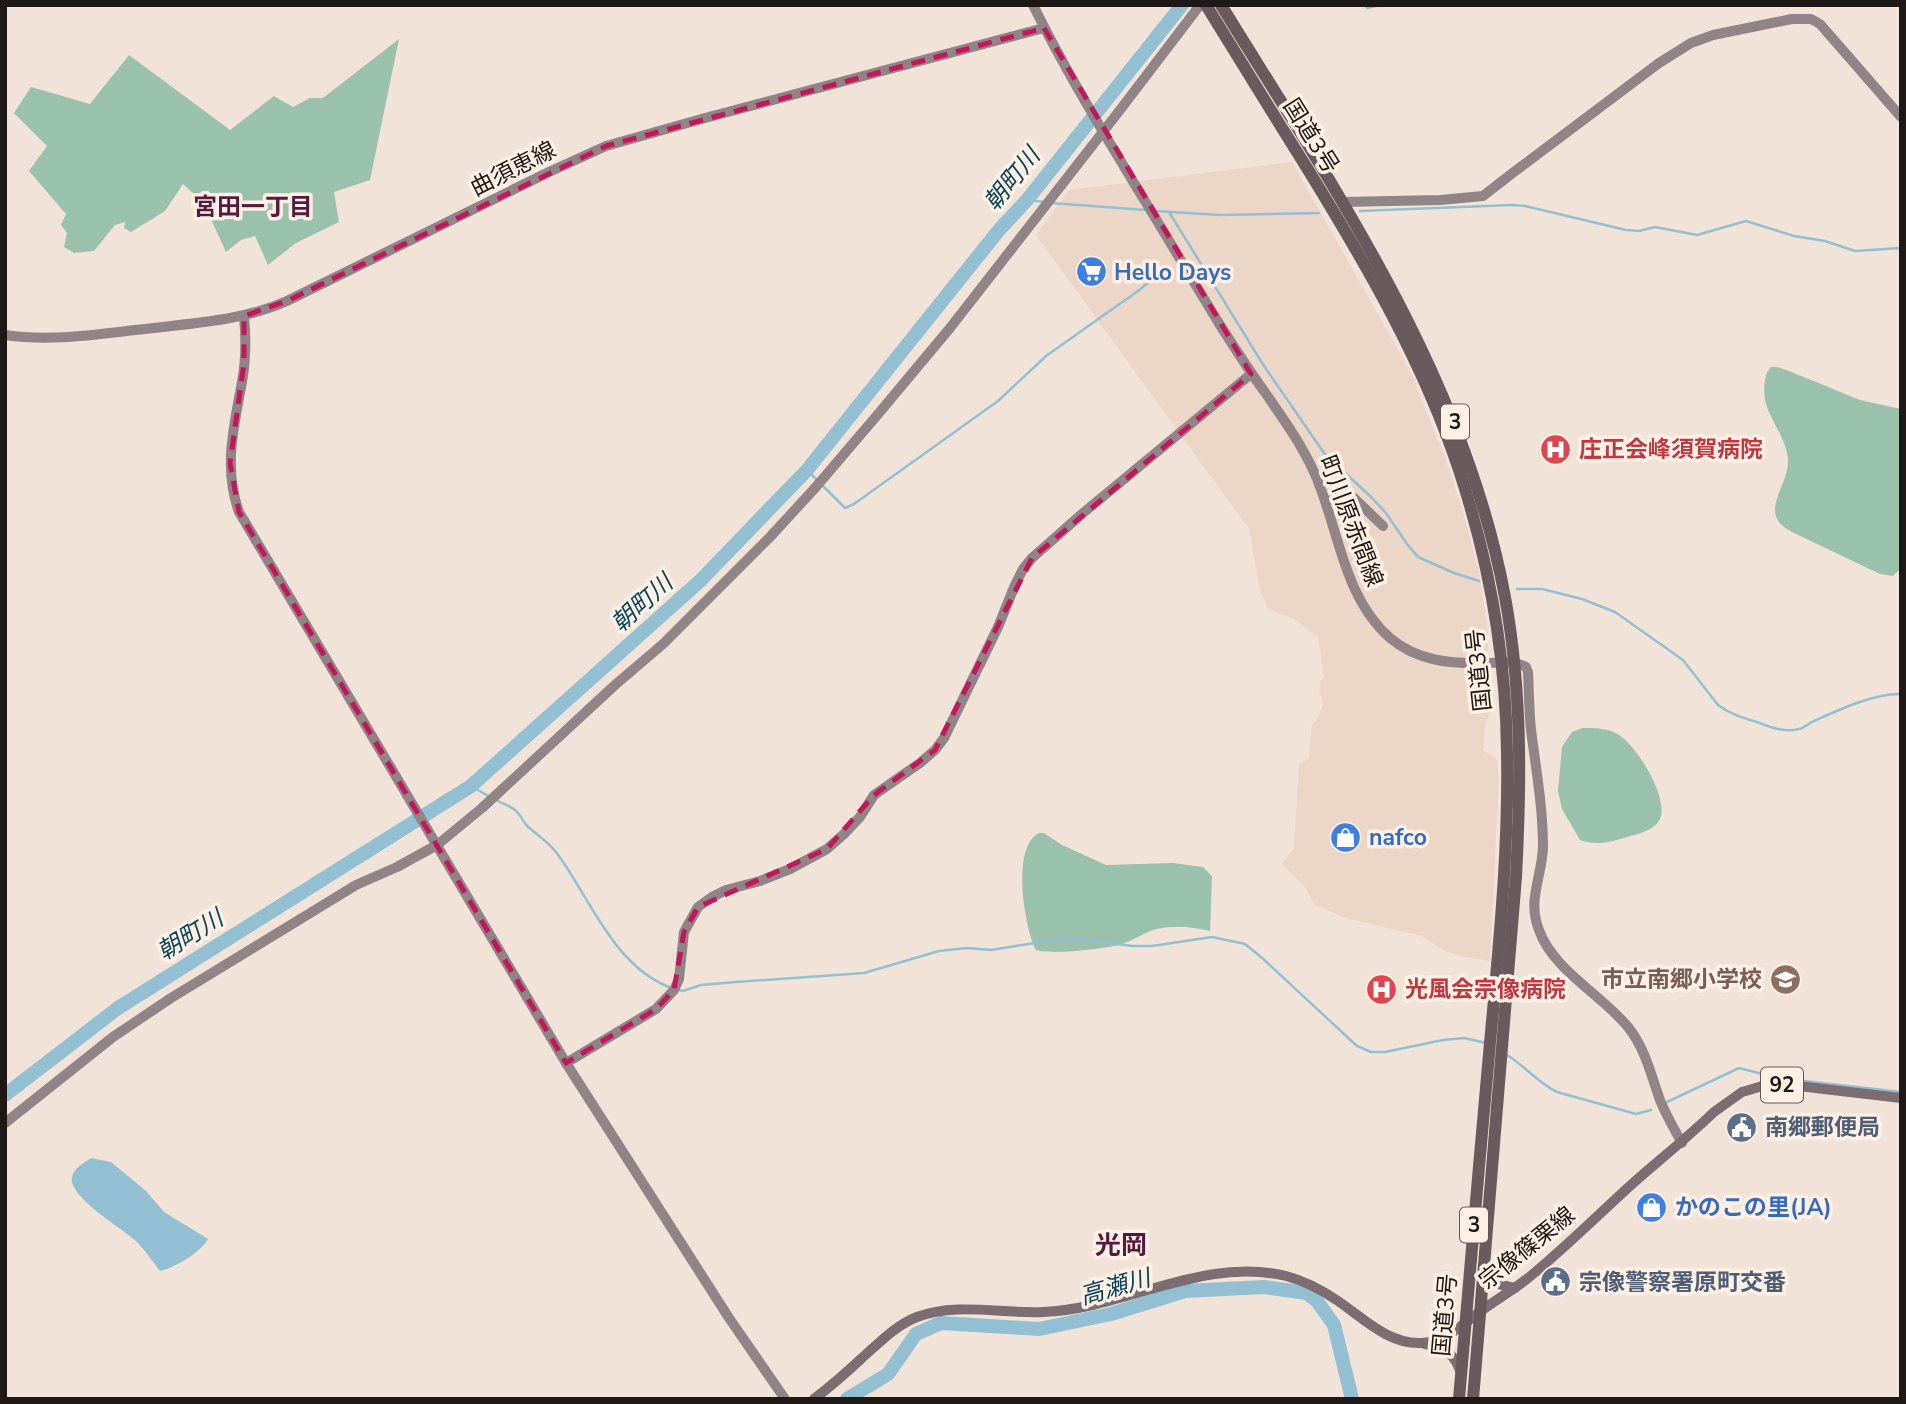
<svg xmlns="http://www.w3.org/2000/svg" width="1906" height="1404" viewBox="0 0 1906 1404" font-family="'Nunito Sans','Noto Sans JP',sans-serif">
<style>
.built{fill:#ecd6c7}
.forest{fill:#99c1ab}
.water{fill:#93bfd3}
.lines{fill:none;stroke-linecap:round;stroke-linejoin:round}
.stream{stroke:#93bfd3;stroke-width:2.5}
.river{stroke:#93bfd3;stroke-width:14}
.secondary{stroke:#908487;stroke-width:10}
.primary{stroke:#7b6d71;stroke-width:10}
.highway{stroke:#6a5a5e;stroke-width:12}
.marked{fill:none;stroke:#c2185b;stroke-width:5;stroke-dasharray:14 9;stroke-linejoin:round}
.labels{text-anchor:middle;dominant-baseline:central;stroke-width:7;stroke-linejoin:round;paint-order:stroke}
.shield{fill:#fff0e5;stroke:#625a54;stroke-width:2}
.shield-label{font-size:21px;font-weight:bold;fill:#1e1916}
.street-label{font-size:23px;fill:#1e1916;stroke:#fff0e5}
.shop-label{font-size:23px;font-weight:bold;fill:#366cbe;stroke:#fff0e5;text-anchor:start}
.health-label{font-size:23px;font-weight:bold;fill:#be3a42;stroke:#fff0e5;text-anchor:start}
.education-label{font-size:23px;font-weight:bold;fill:#785e54;stroke:#fff0e5;text-anchor:end}
.service-label{font-size:23px;font-weight:bold;fill:#4e5e75;stroke:#fff0e5;text-anchor:start}
.water-label{font-size:24px;font-style:italic;fill:#07455a;stroke:#fff0e5}
.neighbourhood-label{font-size:24px;font-weight:bold;fill:#571a3e;stroke:#fff0e5}
.quarter-label{font-size:26px;font-weight:bold;fill:#571a3e;stroke:#fff0e5}
</style>
<rect width="100%" height="100%" fill="#f1e3d8"/>
<!-- built -->
<polygon class="built" points="1292,162 1415,380 1418,392 1445,457 1465,519 1480,577 1488,633 1490,714 1486,721 1483,750 1497,759 1499,780 1490,961 1464,957 1445,951 1422,936 1346,918 1315,905 1305,887 1282,864 1294,848 1299,764 1309,758 1312,724 1317,720 1323,705 1319,688 1321,680 1324,676 1318,637 1294,619 1268,609 1260,590 1249,529 1036,235 1069,190"/>
<!-- forest -->
<g class="forest">
<polygon points="399,39 370,180 334,192 339,222 296,243 268,265 255,236 241,240 226,252 201,197 193,193 183,184 165,211 131,232 124,228 125,222 115,225 94,251 74,253 64,247 67,233 61,225 66,214 29,171 47,146 14,113 31,87 90,104 129,55 230,130 274,96 293,107 310,98 323,98"/>
<path d="M1771,367H1777L1789,371L1860,400L1901,409V568L1893,576L1880,574L1792,532C1755,513 1790,487 1788,459C1785,430 1759,412 1765,381C1766,375 1767,371 1771,367Z"/>
<path d="M1583,728C1595,728 1609,728 1619,735C1637,746 1669,798 1660,819C1655,830 1638,834 1627,837C1611,842 1597,846 1580,840L1562,809L1558,791L1562,747L1572,732Z"/>
<path d="M1039,833H1044L1062,845L1106,865L1173,863L1203,867L1212,876L1210,931C1192,927 1175,925 1157,929C1145,932 1134,940 1122,944C1106,949 1051,955 1036,950C1024,927 1011,847 1039,833Z"/>
</g>
<!-- water -->
<path class="water" d="M91,1158L111,1162L146,1191L164,1212L208,1239C201,1252 175,1268 160,1271C152,1261 145,1250 136,1241C122,1228 68,1197 72,1177C74,1168 84,1163 91,1158Z"/>
<g class="lines">
<!-- stream -->
<g class="stream">
<polyline points="1365,5 1367,8 1380,5"/>
<polyline points="1027,200 1045,202"/>
<polyline points="1051,203 1146,210"/>
<polyline points="1156,211 1220,215 1319,213"/>
<polyline points="1360,211 1512,205 1525,206 1626,230 1639,231 1655,227 1697,235 1746,221 1794,236 1825,241 1855,251 1901,248"/>
<polyline points="1169,212 1264,366 1324,453 1371,497 1386,513 1407,544 1418,557 1454,573 1479,581"/>
<polyline points="807,470 816,479"/>
<polyline points="821,484 845,508 854,504 998,401 1046,356 1138,291 1163,271"/>
<path d="M1517,589H1542L1582,599L1615,612L1683,660L1718,705C1730,714 1743,718 1757,722C1770,727 1785,733 1799,729C1804,728 1809,723 1814,721C1838,710 1875,693 1901,694"/>
<polyline points="471,786 490,797"/>
<path d="M496,800C502,803 510,806 515,810C521,815 523,822 528,827C538,835 548,842 556,852C590,897 614,968 672,988"/>
<polyline points="679,990 683,991 701,985 736,982 864,973 939,951 967,948 991,950 1065,938 1133,946 1152,946 1212,937 1245,944 1261,957 1357,1046 1371,1052 1385,1052 1443,1040 1464,1038 1486,1043"/>
<path d="M1507,1055C1525,1066 1538,1083 1557,1092L1636,1114L1651,1110"/>
<polyline points="1667,1102 1739,1068 1778,1078 1901,1092"/>
</g>
<!-- river -->
<g class="river">
<polyline points="5,1095 118,1008 471,786 701,580 807,470 999,230 1027,200 1182,5"/>
<polyline points="847,1399 888,1374 916,1334 941,1323 1039,1329 1111,1314 1185,1291 1264,1287 1307,1293 1317,1301 1334,1325 1352,1399"/>
</g>
<!-- secondary -->
<g class="secondary">
<path d="M1033,5C1066,72 1105,135 1143,198C1169,240 1194,283 1220,325C1234,347 1248,369 1264,391C1282,417 1301,443 1314,472C1339,527 1342,596 1390,638C1417,661 1451,664 1485,663C1498,663 1514,660 1526,667L1528,672C1529,691 1529,711 1531,730C1536,769 1543,808 1543,847C1542,877 1527,900 1539,930C1553,970 1602,995 1628,1027C1645,1048 1651,1075 1660,1100C1666,1115 1674,1129 1682,1143"/>
<polyline points="1342,202 1440,200 1483,196 1510,175 1659,63 1691,43 1713,35 1792,19 1811,19 1820,24 1901,117"/>
<path d="M244,316C246,337 246,360 242,382C234,426 223,468 239,512L566,1063L729,1318L785,1399"/>
<path d="M5,335C52,342 98,334 145,329C193,323 242,321 287,301L549,172L606,146L705,118L1044,28"/>
<polyline points="1326,502 1345,495 1353,497 1383,526"/>
<polyline points="566,1063 656,1009 674,990 679,979 684,932 698,907 712,897 726,890 760,881 790,869 827,849 844,834 860,817 874,795 920,763 935,750 944,738 998,627 1015,585 1023,569 1032,558 1083,513 1251,374"/>
<polyline points="5,1123 113,1037 171,998 356,885 397,867 437,845 482,808 615,685 663,644 770,537 815,488 879,413 950,328 1120,110 1200,5"/>
</g>
<!-- primary -->
<g class="primary">
<path d="M1485,1266C1490,1283 1498,1285 1515,1288"/>
<path d="M1422,1343C1443,1350 1453,1349 1461,1373"/>
<path d="M814,1399C831,1386 847,1372 862,1358C879,1343 896,1325 917,1317C957,1302 1001,1314 1043,1312C1125,1309 1202,1256 1286,1276C1305,1281 1322,1290 1338,1301C1363,1318 1389,1345 1422,1343C1445,1342 1463,1324 1481,1311C1498,1298 1517,1288 1533,1274C1567,1246 1598,1215 1631,1185C1658,1161 1687,1138 1714,1112L1742,1092L1766,1085H1790L1901,1098"/>
</g>
<!-- highway -->
<g class="highway">
<path d="M1206,5C1240,60 1273,114 1307,168C1366,264 1424,363 1459,470C1489,561 1506,656 1507,752C1509,853 1498,954 1489,1054C1479,1169 1468,1284 1459,1399"/>
<path d="M1221,5C1337,193 1464,377 1505,597C1522,690 1521,783 1516,877L1473,1399"/>
</g>
</g>
<!-- marked area -->
<path class="marked" d="M1044,28L1251,374L1032,558L935,750L874,795L827,849L698,907L684,932L674,990L656,1009L566,1063L239,512L230,463L244,363V316L287,301L606,146Z"/>
<!-- icons -->
<defs>
<symbol id="supermarket-disc" viewBox="-11 -11 22 22"><circle r="9.5" fill="#3f7fe0" stroke="#fff0e5"/><path d="M-6-5.5h2.5l.6 2H6L4.5 2H-2.5L-4.4-4H-6ZM-1.5 3.2a1.3 1.3 0 1 0 .1 0ZM3 3.2a1.3 1.3 0 1 0 .1 0Z" fill="#fff"/></symbol>
<symbol id="hospital-disc" viewBox="-11 -11 22 22"><circle r="9.5" fill="#e0444e" stroke="#fff0e5"/><path d="M-5-5h3v3.5h4V-5h3V5h-3V1.5h-4V5h-3Z" fill="#fff"/></symbol>
<symbol id="shop-disc" viewBox="-11 -11 22 22"><circle r="9.5" fill="#3f7fe0" stroke="#fff0e5"/><path d="M-5-2.5h2.3a2.7 3.5 0 0 1 5.4 0H5L5.5 6h-11ZM-1.5-2.5h3a1.5 2.3 0 0 0-3 0Z" fill="#fff"/></symbol>
<symbol id="school-disc" viewBox="-11 -11 22 22"><circle r="9.5" fill="#8d6e63" stroke="#fff0e5"/><path d="M0-5L7-2L0 1L-7-2ZM-4 1L0 2.5L4 1V4Q0 6-4 4Z" fill="#fff"/></symbol>
<symbol id="civic-disc" viewBox="-11 -11 22 22"><circle r="9.5" fill="#5c6f8a" stroke="#fff0e5"/><path d="M-.6-6.5H3V-4.5H.6V-3L4-1V1h2V6H-6V1h2V-1L-.6-3ZM-1.2 2.5V6h2.4V2.5Z" fill="#fff"/></symbol>
</defs>
<g fill-rule="evenodd">
<use href="#supermarket-disc" x="1074" y="254" width="35" height="35"/>
<use href="#hospital-disc" x="1538" y="432" width="35" height="35"/>
<use href="#shop-disc" x="1328" y="820" width="35" height="35"/>
<use href="#school-disc" x="1768" y="962" width="35" height="35"/>
<use href="#hospital-disc" x="1364" y="972" width="35" height="35"/>
<use href="#civic-disc" x="1724" y="1110" width="35" height="35"/>
<use href="#shop-disc" x="1634" y="1190" width="35" height="35"/>
<use href="#civic-disc" x="1538" y="1264" width="35" height="35"/>
</g>
<g class="labels">
<!-- shield labels -->
<g class="shield">
<rect x="1441" y="404.5" width="28" height="35" rx="5"/>
<rect x="1761" y="1067.5" width="42" height="35" rx="5"/>
<rect x="1460" y="1207.5" width="28" height="35" rx="5"/>
</g>
<g class="shield-label">
<text x="1455" y="422">3</text>
<text x="1782" y="1085">92</text>
<text x="1474" y="1225">3</text>
</g>
<!-- street labels -->
<g class="street-label">
<text transform="translate(1311 136) rotate(58)">国道3号</text>
<text transform="translate(513 169) rotate(-27)">曲須恵線</text>
<text transform="translate(1351 521) rotate(69)">町川原赤間線</text>
<text transform="translate(1479 670) rotate(-96)">国道3号</text>
<text transform="translate(1527 1248) rotate(-39)">宗像篠栗線</text>
<text transform="translate(1445 1315) rotate(-85)">国道3号</text>
</g>
<!-- shop labels -->
<g class="shop-label">
<text x="1114" y="272">Hello Days</text>
<text x="1369" y="837">nafco</text>
<text x="1675" y="1207">かのこの里(JA)</text>
</g>
<!-- health labels -->
<g class="health-label">
<text x="1579" y="449">庄正会峰須賀病院</text>
<text x="1405" y="989">光風会宗像病院</text>
</g>
<!-- education labels -->
<g class="education-label">
<text x="1762" y="979">市立南郷小学校</text>
</g>
<!-- service labels -->
<g class="service-label">
<text x="1765" y="1127">南郷郵便局</text>
<text x="1579" y="1282">宗像警察署原町交番</text>
</g>
<!-- water labels -->
<g class="water-label">
<text transform="translate(1012 179) rotate(-51)">朝町川</text>
<text transform="translate(642 603) rotate(-42)">朝町川</text>
<text transform="translate(190 935) rotate(-32)">朝町川</text>
<text transform="translate(1115 1287) rotate(-16)">高瀬川</text>
</g>
<!-- neighbourhood labels -->
<g class="neighbourhood-label">
<text x="253" y="207">宮田一丁目</text>
</g>
<!-- quarter labels -->
<g class="quarter-label">
<text x="1121" y="1245">光岡</text>
</g>
</g>
<!-- border -->
<rect width="1906" height="1404" fill="none" stroke="#1e1916" stroke-width="14"/>
</svg>
